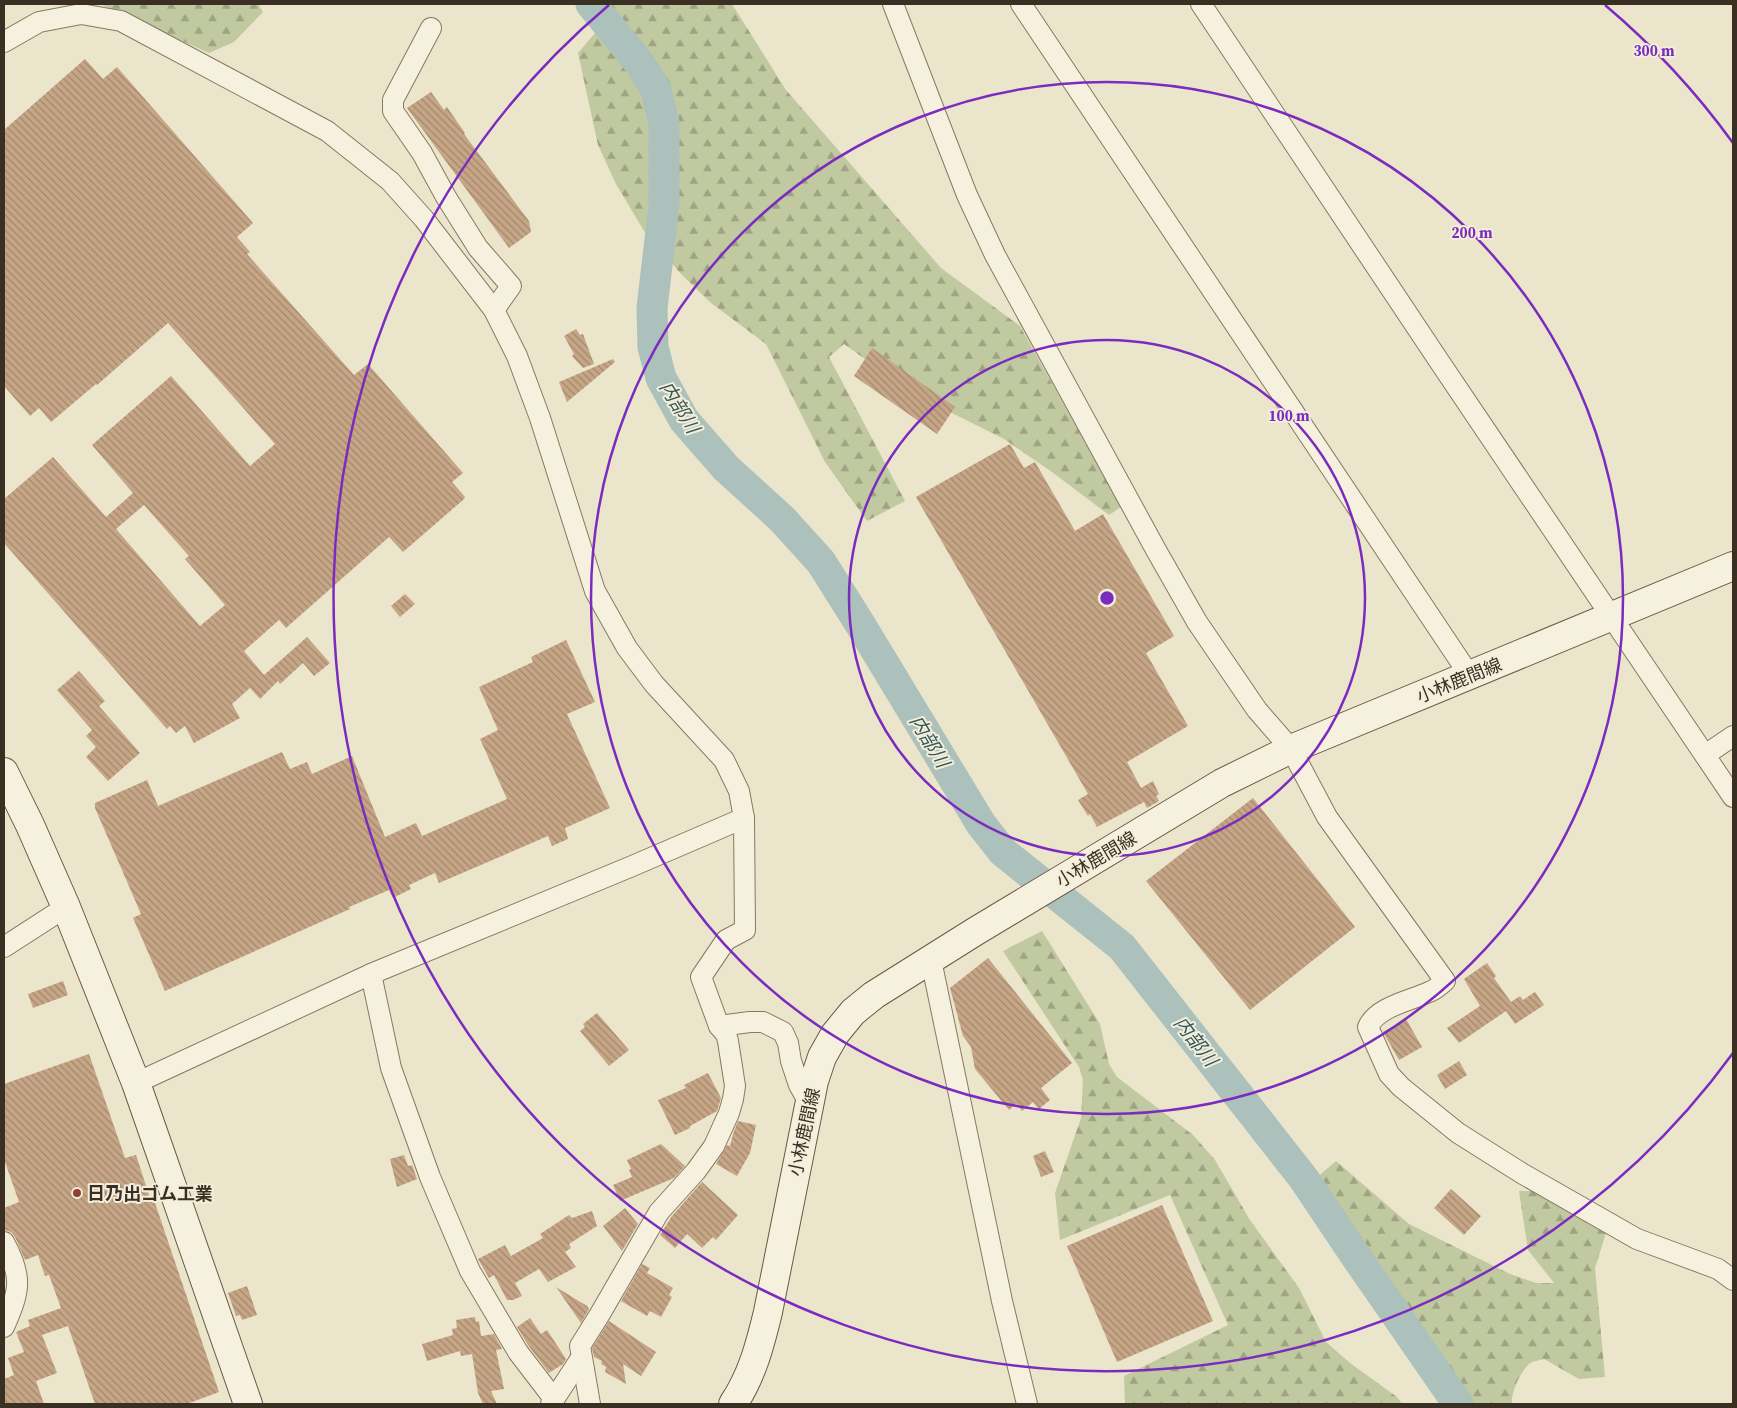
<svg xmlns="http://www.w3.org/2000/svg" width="1737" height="1408" viewBox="0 0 1737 1408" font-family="'Source Serif 4','Noto Sans JP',serif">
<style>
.forest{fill:url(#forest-firs)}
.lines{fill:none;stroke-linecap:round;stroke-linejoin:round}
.river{stroke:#acc1bc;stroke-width:31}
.building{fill:url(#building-back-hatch);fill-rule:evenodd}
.street-casing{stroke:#877861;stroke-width:22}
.secondary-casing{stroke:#695a44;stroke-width:30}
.street{stroke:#f6f1df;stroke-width:20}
.secondary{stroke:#f6f1df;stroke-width:28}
.ring{fill:none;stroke:#7b2cbf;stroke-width:2.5}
.poi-dot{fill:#903e37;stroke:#f3eedb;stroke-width:2}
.labels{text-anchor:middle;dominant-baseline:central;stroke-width:4;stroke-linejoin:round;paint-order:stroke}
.street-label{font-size:18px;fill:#393023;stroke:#f3eedb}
.poi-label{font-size:18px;font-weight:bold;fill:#393023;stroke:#f3eedb;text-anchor:start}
.water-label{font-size:19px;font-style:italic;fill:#345757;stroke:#f3eedb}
.centre{fill:#7b2cbf;stroke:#f3eedb;stroke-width:2.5}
.ring-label{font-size:15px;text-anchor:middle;font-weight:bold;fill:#7b2cbf;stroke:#f3eedb;stroke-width:4;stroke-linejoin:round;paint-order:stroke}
</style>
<defs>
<pattern id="forest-firs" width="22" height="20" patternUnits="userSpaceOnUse" patternTransform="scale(1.25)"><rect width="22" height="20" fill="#c1c9a0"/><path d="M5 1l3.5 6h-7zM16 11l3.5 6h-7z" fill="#9ea482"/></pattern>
<pattern id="building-back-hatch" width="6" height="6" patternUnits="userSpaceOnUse" patternTransform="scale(1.25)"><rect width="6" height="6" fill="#c6a686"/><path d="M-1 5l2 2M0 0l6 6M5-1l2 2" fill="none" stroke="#a2886d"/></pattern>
</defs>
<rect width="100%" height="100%" fill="#ebe5cc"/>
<!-- forest -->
<g class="forest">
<polygon points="100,4 258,4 263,12 234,42 209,53"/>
<polygon points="596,4 732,4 786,90 941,268 1020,326 1121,507 1109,515 1052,472 1004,439 912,393 844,344 829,357 905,501 867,521 825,462 766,344 711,303 682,275 644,231 616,184 598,145 578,53 607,19"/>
<polygon points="1042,931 1100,1024 1109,1064 1117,1077 1193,1135 1215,1160 1250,1220 1299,1288 1326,1342 1350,1363 1397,1397 1402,1404 1125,1404 1124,1376 1228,1325 1170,1195 1060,1240 1055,1193 1081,1118 1083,1080 1079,1067 1003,951"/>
<path d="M1336,1161L1409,1224L1510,1274L1536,1283H1554L1528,1250L1519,1191H1533L1606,1233L1595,1268L1605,1377L1579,1379L1544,1359C1540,1360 1536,1361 1532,1362C1522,1367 1510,1394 1512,1404H1458L1446,1383L1308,1185Z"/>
</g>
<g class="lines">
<!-- river -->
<polyline class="river" points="591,4 641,65 656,90 664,123 664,205 652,308 653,347 661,378 684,420 726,468 782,519 821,562 860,624 981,824 1003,852 1122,947 1304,1179 1357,1258 1458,1404"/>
</g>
<!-- building -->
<g class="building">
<path d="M85,59L103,79L117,67L253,223L237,237L250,252L247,254L354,375L368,364L463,473L452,482L465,497L463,500L403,552L389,537L286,628L279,620L244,651L264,675L307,637L330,663L314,676L303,663L280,684L278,681L260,699L250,688L232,704L240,718L194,743L185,726L176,733L170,726L167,729L4,543V499L53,457L106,517L133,493L92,445L171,376L250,466L275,444L168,323L97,385L96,384L51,422L39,408L30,416L4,386V130ZM144,505L189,556L185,559L225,605L200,626L116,529Z"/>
<polygon points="431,92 444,110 447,107 465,133 464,134 529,221 531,232 509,248 407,108"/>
<polygon points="576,329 580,335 583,334 594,364 583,368 572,356 574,354 564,336"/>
<polygon points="872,348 955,407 937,434 854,376"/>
<polygon points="613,359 615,362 567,402 559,382"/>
<polygon points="1010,444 1024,468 1035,462 1075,531 1103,514 1174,636 1146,653 1188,726 1127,762 1141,788 1153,781 1159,794 1156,796 1159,801 1147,808 1144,802 1097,827 1090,814 1088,816 1078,800 1088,794 916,497"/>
<polygon points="405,594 415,604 400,617 391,606"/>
<polygon points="566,640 595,702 567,714 610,808 565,828 568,839 552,846 548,836 439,883 435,873 409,885 411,889 393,898 389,890 349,907 350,909 165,991 133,918 141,914 95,808 95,803 147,780 158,806 282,752 290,769 307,762 312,774 352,756 385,837 416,823 422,836 507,799 480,739 498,730 479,687 533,662 531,657"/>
<polygon points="79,671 105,701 99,706 140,753 108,781 86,757 96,747 86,736 92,730 57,690"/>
<polygon points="1253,798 1355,927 1250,1010 1146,881"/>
<polygon points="988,958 1072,1063 1041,1088 1050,1100 1039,1109 1033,1102 1022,1111 1016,1104 1009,1110 975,1069 971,1047 963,1036 950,988"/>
<polygon points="1487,963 1496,976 1494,978 1511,1002 1520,996 1523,1000 1535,992 1544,1005 1515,1024 1506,1011 1459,1043 1447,1028 1480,1006 1464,979"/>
<polygon points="63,981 68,995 33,1008 28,994"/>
<polygon points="597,1013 629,1050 609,1066 580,1031 585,1027 583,1024"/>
<polygon points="1406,1019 1422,1047 1399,1060 1383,1032"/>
<polygon points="89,1054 125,1158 136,1155 150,1198 153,1197 219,1392 187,1404 95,1404 68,1326 42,1335 57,1373 36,1381 44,1404 4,1404 4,1379 14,1375 8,1358 24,1352 16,1332 30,1326 28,1320 61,1308 49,1275 45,1276 38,1255 25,1260 15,1237 11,1232 5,1230 4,1227 4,1208 19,1202 4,1159 4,1084"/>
<polygon points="1459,1061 1467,1075 1445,1089 1437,1075"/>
<polygon points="708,1073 721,1098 717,1111 690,1126 690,1128 675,1135 658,1100 686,1088 684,1085"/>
<polygon points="738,1121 756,1125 750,1153 737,1176 716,1164 727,1145 730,1146 734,1131"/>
<polygon points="661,1144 685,1166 674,1178 620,1201 613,1185 632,1177 629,1170 631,1169 627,1160"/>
<polygon points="1045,1151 1054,1172 1041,1177 1033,1156"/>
<polygon points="404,1155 408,1166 412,1165 417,1179 397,1187 390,1159"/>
<polygon points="702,1182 738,1215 716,1240 713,1237 702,1248 687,1234 675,1248 660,1235 672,1216"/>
<polygon points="1451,1189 1481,1216 1464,1235 1434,1208"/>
<polygon points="1162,1205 1213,1321 1117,1362 1067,1246"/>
<polygon points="625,1208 638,1224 622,1251 603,1226"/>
<polygon points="592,1211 597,1226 569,1244 571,1248 565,1252 576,1267 548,1282 539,1269 515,1283 522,1296 513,1300 507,1300 494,1275 489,1278 478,1259 505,1245 511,1256 543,1238 540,1234 569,1215 572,1218"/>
<polygon points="642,1264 650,1268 647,1273 673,1288 669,1295 672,1297 661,1317 650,1311 647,1316 621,1301"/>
<polygon points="247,1286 257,1315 242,1320 240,1315 236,1316 228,1293"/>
<polygon points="556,1287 587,1306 589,1309 581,1323"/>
<polygon points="475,1317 476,1322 479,1321 481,1336 494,1334 501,1347 502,1349 496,1350 504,1389 491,1391 497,1404 483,1404 478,1393 472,1354 461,1356 460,1351 427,1361 422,1344 453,1335 452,1329 457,1328 456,1320"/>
<polygon points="530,1318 541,1334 547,1330 566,1359 563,1364 549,1373 528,1345 517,1327"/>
<polygon points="609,1321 656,1352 641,1376 623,1364 626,1384 605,1372 606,1367 601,1364 602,1361 594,1357 592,1348"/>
</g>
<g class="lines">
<defs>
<g id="street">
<path d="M893,4L967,195L995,255L1156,550L1197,622L1257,710L1291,749L1327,817L1445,981C1440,985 1435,990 1429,992C1409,1001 1377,1007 1368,1027L1389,1074L1401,1087L1458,1133L1523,1174L1637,1239L1718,1269L1733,1280"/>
<polyline points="1021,4 1470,676"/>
<polyline points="1201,4 1439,361 1733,797"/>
<polyline points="431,28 393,100 393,111 422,153 446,197 478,248 511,286 494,310"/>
<polyline points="4,42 39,22 81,14 121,21 327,131 390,181 424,219 494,310 517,356 540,418 595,591 627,648 654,684 724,760 739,791 744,818 630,867 371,974 136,1083"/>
<polyline points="1705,755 1733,736"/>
<polyline points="4,947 66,907"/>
<polyline points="931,960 1002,1301 1027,1404"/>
<polyline points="371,974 391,1068 430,1177 470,1271 518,1352 554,1399"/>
<polyline points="719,1026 701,977 726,940 745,930 744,818"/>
<path d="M4,1242C23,1277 20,1291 4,1327"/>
<polyline points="551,1404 581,1358"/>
<polyline points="590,1404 580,1346 600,1314 659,1212 696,1171 714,1146 729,1113 733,1099 735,1086 728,1041 726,1034 719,1026 750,1022 763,1022 783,1032 788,1043 791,1061 799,1085 809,1103"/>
</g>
<g id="secondary">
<polyline points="4,772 30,825 66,907 136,1083 248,1404"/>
<path d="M733,1404C752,1376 760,1345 768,1312L814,1081L822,1057L835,1034L853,1012L874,995L976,931L1222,783L1291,749L1733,566"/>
</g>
</defs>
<!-- street casing -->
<use href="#street" class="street-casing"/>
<!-- secondary casing -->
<use href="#secondary" class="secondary-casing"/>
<!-- street -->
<use href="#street" class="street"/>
<!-- secondary -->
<use href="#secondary" class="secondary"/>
</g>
<!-- distance rings -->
<g class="ring">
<circle cx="1107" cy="598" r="258"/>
<circle cx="1107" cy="598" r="516"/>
<path d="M1733 1053A774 774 0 1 1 609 5M1605 5A774 774 0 0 1 1733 143"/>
</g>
<!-- markers -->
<circle class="poi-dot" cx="77" cy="1193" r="5"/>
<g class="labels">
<!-- street labels -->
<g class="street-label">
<text transform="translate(1459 680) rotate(-22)">小林鹿間線</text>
<text transform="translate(1096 859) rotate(-31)">小林鹿間線</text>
<text transform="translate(804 1132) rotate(-78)">小林鹿間線</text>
</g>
<!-- poi labels -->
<g class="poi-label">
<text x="87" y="1193">日乃出ゴム工業</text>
</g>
<!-- water labels -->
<g class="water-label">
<text transform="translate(680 407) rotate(58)">内部川</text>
<text transform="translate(930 741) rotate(59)">内部川</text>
<text transform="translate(1196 1041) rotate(52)">内部川</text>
</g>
</g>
<circle cx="1107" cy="598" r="8" class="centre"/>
<g class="ring-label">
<text x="1654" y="56">300 m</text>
<text x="1472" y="238">200 m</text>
<text x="1289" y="421">100 m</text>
</g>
<!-- border -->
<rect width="1737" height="1408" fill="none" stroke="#393023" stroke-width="10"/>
</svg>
